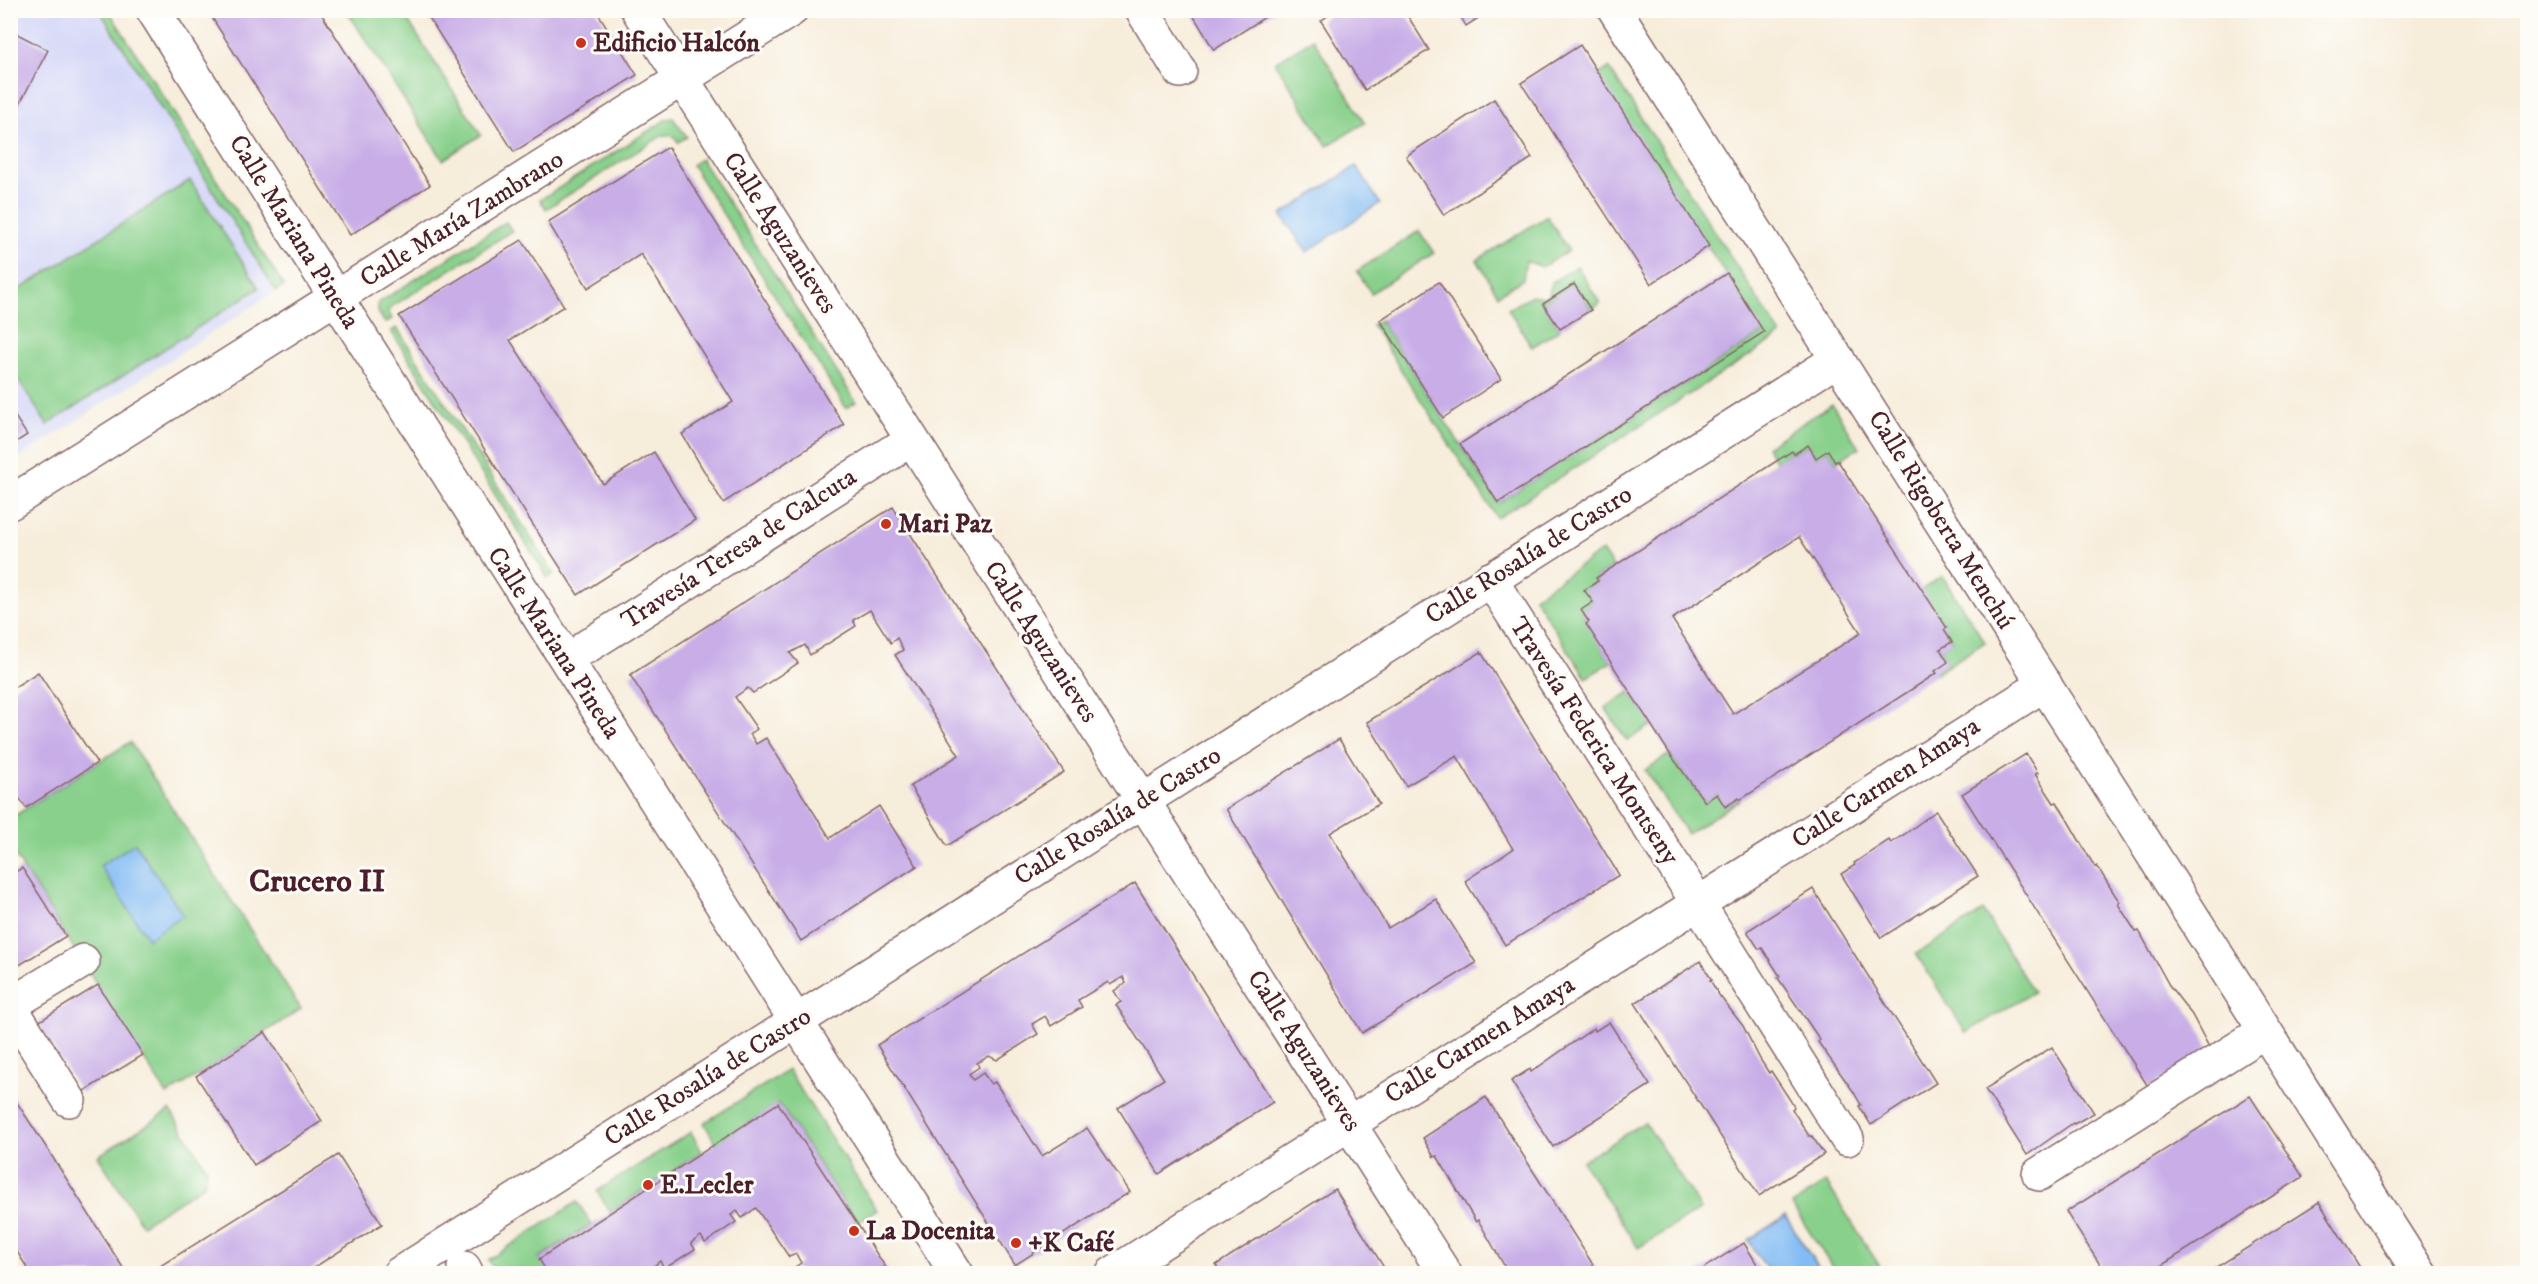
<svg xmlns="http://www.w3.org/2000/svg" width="2538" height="1284" viewBox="0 0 2538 1284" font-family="'IM FELL DW Pica',serif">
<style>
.built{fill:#d6d8f8}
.green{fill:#88d08b;stroke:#69785b;stroke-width:1.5}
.water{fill:#83bcf4;stroke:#666e90;stroke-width:1.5}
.building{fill:#c8ade7;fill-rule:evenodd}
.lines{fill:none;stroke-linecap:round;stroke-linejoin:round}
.pedestrian-casing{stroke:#876769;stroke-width:36}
.minor-casing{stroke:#876769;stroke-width:36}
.pedestrian{stroke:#fff;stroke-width:33}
.minor{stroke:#fff;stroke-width:33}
.poi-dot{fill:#c8321e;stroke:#fdfcf7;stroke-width:2}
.labels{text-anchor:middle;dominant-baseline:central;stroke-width:6;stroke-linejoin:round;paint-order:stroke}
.poi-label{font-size:26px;font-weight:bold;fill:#4a1f2b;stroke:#fdfcf7;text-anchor:start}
.street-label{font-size:26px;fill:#4a1f2b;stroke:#fdfcf7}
.district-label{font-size:32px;font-weight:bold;fill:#4a1f2b;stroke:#fdfcf7}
</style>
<rect width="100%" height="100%" fill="#fdfcf7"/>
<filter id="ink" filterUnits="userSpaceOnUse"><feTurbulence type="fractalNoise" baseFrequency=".0167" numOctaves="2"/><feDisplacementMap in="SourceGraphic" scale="12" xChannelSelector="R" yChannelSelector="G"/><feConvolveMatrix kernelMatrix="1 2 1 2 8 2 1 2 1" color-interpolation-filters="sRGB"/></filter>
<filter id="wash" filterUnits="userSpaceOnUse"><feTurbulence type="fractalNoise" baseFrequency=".008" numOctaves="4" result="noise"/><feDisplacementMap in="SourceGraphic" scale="24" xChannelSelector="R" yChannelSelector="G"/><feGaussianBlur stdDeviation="1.35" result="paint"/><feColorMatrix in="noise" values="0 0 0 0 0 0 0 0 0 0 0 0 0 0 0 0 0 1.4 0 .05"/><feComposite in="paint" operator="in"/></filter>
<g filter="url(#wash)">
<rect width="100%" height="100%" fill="#f7eddb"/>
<!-- built -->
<polygon class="built" points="11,11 100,11 276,291 11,463"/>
<!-- green -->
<g class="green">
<polygon points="100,11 109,11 284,286 276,291"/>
<polygon points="347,11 402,11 481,135 443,160"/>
<polygon points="1313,39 1365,123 1327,146 1275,62"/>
<polygon points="1609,68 1781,335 1497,518 1372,325 1380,320 1498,503 1763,333 1598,75"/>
<polygon points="673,118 687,137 678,142 674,136 663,135 546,209 540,200 667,119"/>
<polygon points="701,159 856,402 846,408 692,165"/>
<polygon points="190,180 259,288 47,425 11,368 11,295"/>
<polygon points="1547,216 1569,251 1542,267 1526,261 1523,279 1498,295 1477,260"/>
<polygon points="506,222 512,231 391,307 388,311 392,319 385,323 378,312 378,303"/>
<polygon points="1419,231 1434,253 1371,293 1357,271"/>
<polygon points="1577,266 1600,303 1591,310 1574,284 1543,304 1560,329 1532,347 1508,309 1532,295 1548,298 1552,282"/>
<polygon points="397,328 554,574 548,578 391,331"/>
<polygon points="1832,404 1859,448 1835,462 1828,450 1816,458 1808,445 1794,454 1792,451 1776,462 1766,447"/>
<polygon points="1602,551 1613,567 1596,578 1598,581 1585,590 1593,602 1581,610 1589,622 1587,624 1611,662 1586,678 1534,597"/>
<polygon points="1942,576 1985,642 1937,673 1935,671 1948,662 1940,649 1952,641 1921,590"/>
<polygon points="1630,692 1652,725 1627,741 1605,708"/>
<polygon points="130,742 301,1009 167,1095 11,849 11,818"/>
<polygon points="1670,754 1705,802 1717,794 1725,806 1739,798 1740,800 1687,834 1645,770"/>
<polygon points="1983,911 2033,992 1966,1033 1916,954"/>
<polygon points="788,1070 877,1210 857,1223 779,1103 716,1144 704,1123"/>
<polygon points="170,1110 207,1169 204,1185 142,1225 98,1156"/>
<polygon points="1645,1122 1701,1209 1638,1248 1582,1161"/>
<polygon points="691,1132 702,1152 610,1212 597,1191"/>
<polygon points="1826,1182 1884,1273 1836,1273 1792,1205"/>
<polygon points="577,1202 592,1224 539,1258 548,1273 497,1273 488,1260"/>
</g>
<!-- water -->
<g class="water">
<polygon points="1356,166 1380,203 1307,252 1281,215"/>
<polygon points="135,843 183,915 148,939 100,866"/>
<polygon points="1785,1216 1822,1273 1769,1273 1748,1240"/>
</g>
<g id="blocks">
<!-- building -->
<g class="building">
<polygon points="207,10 319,10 430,185 350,235"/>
<polygon points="424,10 596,10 637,75 514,152"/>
<polygon points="1190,10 1276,10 1214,50"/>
<polygon points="1335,10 1404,10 1429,50 1365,90 1321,21"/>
<polygon points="1457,10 1491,10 1466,26"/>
<polygon points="10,30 48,50 10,122"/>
<polygon points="1580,45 1709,246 1651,284 1521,83"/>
<polygon points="1494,99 1532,158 1444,215 1406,156"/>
<polygon points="668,147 844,425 723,503 682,434 733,402 641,254 588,288 548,222"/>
<polygon points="522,240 564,306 510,340 603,484 654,452 695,520 578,595 399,316"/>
<polygon points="1727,273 1764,332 1498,503 1460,444"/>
<polygon points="1439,282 1501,379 1443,418 1380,320"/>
<polygon points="1574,284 1591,310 1560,329 1543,304"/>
<polygon points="10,409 27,435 10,446"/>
<path d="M1808,445L1816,458L1828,450L1835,462L1838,461L1947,628L1944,630L1952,642L1940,649L1948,662L1935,671L1937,673L1740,800L1739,798L1725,807L1717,794L1705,802L1670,754L1586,624L1589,622L1581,610L1593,602L1584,590L1598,581L1596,578L1792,451L1794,454ZM1799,537L1861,633L1733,714L1672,619Z"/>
<polygon points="893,507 1064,772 947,846 910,786 959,755 895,655 903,650 897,638 891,643 870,610 853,620 856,626 810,655 805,645 790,653 798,663 753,693 748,688 735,697 757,729 750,734 756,744 766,738 830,838 879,806 917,866 801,941 630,675"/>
<polygon points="1481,652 1619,875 1505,945 1465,881 1513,849 1457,756 1406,786 1367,722"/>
<polygon points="38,672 97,763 26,808 10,784 10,690"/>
<polygon points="1339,739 1379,804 1330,833 1388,928 1436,899 1476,963 1362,1033 1226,809"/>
<polygon points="2026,754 2038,773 2035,774 2054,803 2057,802 2093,864 2095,867 2097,866 2115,895 2120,902 2118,904 2134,929 2136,932 2139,931 2169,985 2192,1015 2210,1049 2149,1088 1962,794"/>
<polygon points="1936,811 1978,876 1881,938 1841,874 1855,865 1854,863 1889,840 1891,843 1905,834"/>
<polygon points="22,868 66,936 10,971 10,875"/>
<polygon points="1135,883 1273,1102 1159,1174 1118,1108 1164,1079 1116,1005 1121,1002 1114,991 1126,983 1123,977 1110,985 1108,982 1078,1000 1082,1007 1051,1026 1045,1016 1032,1024 1038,1034 997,1060 989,1056 977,1063 979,1067 969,1074 973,1080 983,1073 991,1084 995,1082 1042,1156 1087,1128 1130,1192 1015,1265 877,1045"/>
<polygon points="1813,889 1936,1083 1871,1125 1859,1106 1861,1105 1853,1091 1818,1042 1820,1040 1778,978 1780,976 1762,948 1759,949 1747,931"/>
<polygon points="1700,961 1712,980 1710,980 1719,995 1743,1026 1760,1059 1769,1073 1771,1071 1790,1100 1794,1107 1792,1109 1809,1136 1812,1136 1824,1154 1759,1196 1635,1003"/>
<polygon points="98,985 143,1055 81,1093 38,1022"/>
<polygon points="1609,1022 1650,1085 1553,1147 1511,1081 1530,1069 1531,1072 1594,1028 1595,1031"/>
<polygon points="265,1032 322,1121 254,1165 196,1076"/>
<polygon points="2052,1047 2094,1113 2074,1124 2073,1123 2027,1155 1985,1089"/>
<polygon points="10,1092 48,1150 127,1274 31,1274 11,1242"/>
<polygon points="2250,1096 2303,1177 2148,1274 2106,1274 2066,1212"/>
<polygon points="1486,1097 1528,1163 1599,1274 1509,1274 1478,1220 1476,1222 1437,1156 1434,1157 1423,1138"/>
<polygon points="778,1103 890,1274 799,1274 795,1267 801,1263 796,1254 789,1257 756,1208 742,1218 737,1211 731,1215 736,1222 705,1243 701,1236 691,1243 695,1249 664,1269 660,1261 654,1266 658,1272 656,1274 548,1274 539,1259"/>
<polygon points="338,1155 382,1224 304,1274 165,1274 160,1266"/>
<polygon points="1335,1189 1388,1274 1221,1274 1216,1265"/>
<polygon points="2319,1202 2364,1274 2206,1274"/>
<polygon points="1744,1243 1763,1274 1696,1274 1710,1264"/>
</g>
</g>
</g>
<g filter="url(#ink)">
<use href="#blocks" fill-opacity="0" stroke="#876769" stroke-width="1.5"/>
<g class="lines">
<defs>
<g id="pedestrian">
<polyline points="1490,579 1698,903"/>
<polyline points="586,647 892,452"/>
<polyline points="464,1268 467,1274"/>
</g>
<g id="minor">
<polyline points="153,10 957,1274"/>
<polyline points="638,10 1445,1274"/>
<polyline points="1142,10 1180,71"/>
<polyline points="1615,10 2420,1274"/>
<polyline points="10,503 791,10"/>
<polyline points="1698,903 1847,1139"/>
<polyline points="10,1005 83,961"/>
<polyline points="10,1006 69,1100"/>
<polyline points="2039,1174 2265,1031"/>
<polyline points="399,1274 1838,359"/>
<polyline points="1112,1274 2045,684"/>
</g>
</defs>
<!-- pedestrian casing -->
<use href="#pedestrian" class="pedestrian-casing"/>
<!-- minor casing -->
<use href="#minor" class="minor-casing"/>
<!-- pedestrian -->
<use href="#pedestrian" class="pedestrian"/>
<!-- minor -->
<use href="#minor" class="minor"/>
</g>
</g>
<!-- markers -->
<g class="poi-dot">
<circle cx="581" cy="43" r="6"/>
<circle cx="886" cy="524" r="6"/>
<circle cx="648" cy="1185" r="6"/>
<circle cx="854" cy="1231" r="6"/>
<circle cx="1016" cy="1243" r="6"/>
</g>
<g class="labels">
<!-- poi labels -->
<g class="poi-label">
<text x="593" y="43">Edificio Halcón</text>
<text x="898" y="524">Mari Paz</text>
<text x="660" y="1185">E.Lecler</text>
<text x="866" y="1231">La Docenita</text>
<text x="1028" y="1243">+K Café</text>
</g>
<!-- street labels -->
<g class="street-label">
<text transform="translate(462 219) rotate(-32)">Calle María Zambrano</text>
<text transform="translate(294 232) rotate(58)">Calle Mariana Pineda</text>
<text transform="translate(780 233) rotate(57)">Calle Aguzanieves</text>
<text transform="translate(1941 520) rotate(58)">Calle Rigoberta Menchú</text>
<text transform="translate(739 549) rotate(-33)">Travesía Teresa de Calcuta</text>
<text transform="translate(1529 555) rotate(-32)">Calle Rosalía de Castro</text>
<text transform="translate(1041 642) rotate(57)">Calle Aguzanieves</text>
<text transform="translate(554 643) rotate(57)">Calle Mariana Pineda</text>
<text transform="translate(1594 741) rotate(57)">Travesía Federica Montseny</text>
<text transform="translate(1886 783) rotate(-33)">Calle Carmen Amaya</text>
<text transform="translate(1118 816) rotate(-32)">Calle Rosalía de Castro</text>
<text transform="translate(1480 1040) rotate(-32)">Calle Carmen Amaya</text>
<text transform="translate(1304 1051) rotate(57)">Calle Aguzanieves</text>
<text transform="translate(708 1077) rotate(-32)">Calle Rosalía de Castro</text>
</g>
<!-- district labels -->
<g class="district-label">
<text x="317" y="882">Crucero II</text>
</g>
</g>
<!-- margin -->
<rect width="2538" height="1284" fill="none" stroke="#fdfcf7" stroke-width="36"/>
</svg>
